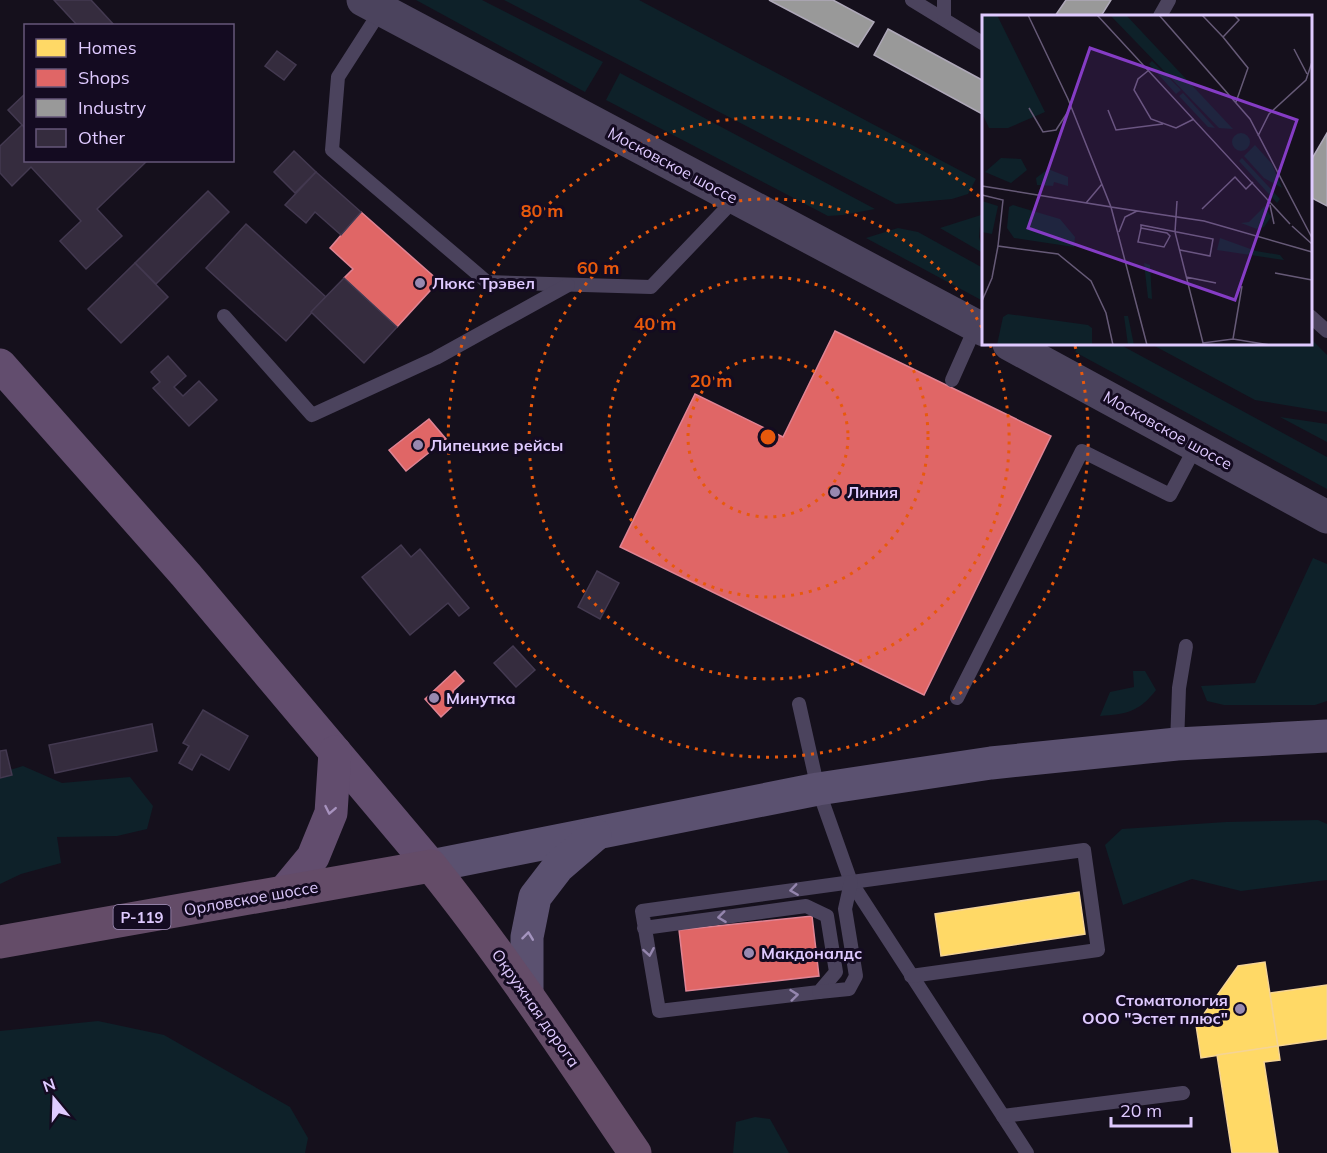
<svg xmlns="http://www.w3.org/2000/svg" width="1327" height="1153" viewBox="0 0 1327 1153" font-family="Mulish,sans-serif">
<style>
.green{fill:#0e2129}
.homes{fill:#ffd966;stroke:#f5d494;stroke-width:1.5}
.shops{fill:#e06666;stroke:#e08494;stroke-width:1.5}
.industry{fill:#999;stroke:#aea8b8;stroke-width:1.5}
.building{fill:#352c3e;stroke:#433950;stroke-width:1.5}
.lines{fill:none;stroke-linecap:round;stroke-linejoin:round}
.service{stroke:#4b435d;stroke-width:14}
.tertiary{stroke:#4b435d;stroke-width:33}
.secondary{stroke:#5b5170;stroke-width:33}
.primary{stroke:#624d6e;stroke-width:33}
.trunk{stroke:#644c68;stroke-width:33}
.oneway{stroke:#a792be}
.oneway2{stroke:#9586ae}
.oneway3{stroke:#a494bf}
.ring{fill:none;stroke:#e8590c;stroke-width:3;stroke-dasharray:3 6}
.poi-dot{fill:#9889b0;stroke:#140b21;stroke-width:2}
.labels{text-anchor:middle;dominant-baseline:central;stroke-width:6;stroke-linejoin:round;paint-order:stroke}
.shield{fill:#140b21;stroke:#a291bc;stroke-width:1.5}
.shield-label{font-size:15px;font-weight:bold;fill:#dfcaff}
.street-label{font-size:16px;fill:#dfcaff;stroke:#140b21}
.poi-label{font-size:16px;font-weight:bold;fill:#dfcaff;stroke:#140b21;text-anchor:start}
.inset-road{fill:none;stroke:#665a77;stroke-width:1.5}
.view{fill:#853cc5;fill-opacity:0.15;stroke:#853cc5;stroke-width:3}
.inset-edge{fill:none;stroke:#dfcaff;stroke-width:3}
.centre{fill:#e8590c;stroke:#140b21;stroke-width:3}
.ring-label{font-size:18px;text-anchor:middle;font-weight:bold;fill:#e8590c;stroke:#140b21;stroke-width:6;stroke-linejoin:round;paint-order:stroke}
</style>
<rect width="100%" height="100%" fill="#15101c"/>
<!-- green -->
<g class="green">
<polygon points="416,0 482,0 603,62 585,92"/>
<polygon points="504,0 639,0 976,179 968,194 952,199 896,204"/>
<polygon points="620,73 875,209 843,215 828,216 606,100"/>
<polygon points="981,215 979,237 983,253 940,228"/>
<polygon points="898,228 918,232 983,268 983,301 866,238"/>
<polygon points="1311,339 1327,355 1327,412 1255,400 1151,344 1310,344"/>
<polygon points="1079,344 1119,344 1327,457 1327,489 1075,352"/>
<polygon points="1280,417 1327,424 1327,442"/>
<polygon points="1313,558 1327,564 1327,701 1315,705 1224,705 1207,701 1201,686 1255,683"/>
<path d="M1133,671H1145L1156,690C1139,712 1127,714 1100,716L1110,692L1134,687Z"/>
<polygon points="23,766 62,783 130,777 153,806 147,829 117,836 57,837 61,863 21,874 0,884 0,773"/>
<polygon points="1318,820 1327,824 1327,880 1241,891 1192,879 1123,905 1105,845 1122,829 1226,822"/>
<polygon points="98,1021 164,1035 290,1107 308,1138 305,1153 0,1153 0,1031"/>
<polygon points="755,1117 770,1119 789,1153 733,1153 736,1122"/>
</g>
<!-- homes -->
<g class="homes">
<polygon points="1079,892 1085,934 941,956 935,914"/>
<polygon points="1265,962 1278,1046 1201,1058 1196,1025 1238,966"/>
<polygon points="1327,985 1327,1039 1278,1046 1270,993"/>
<polygon points="1278,1046 1280,1060 1264,1062 1278,1153 1232,1153 1217,1055"/>
</g>
<!-- shops -->
<g class="shops">
<polygon points="361,212 439,281 397,327 344,278 353,269 330,248"/>
<polygon points="835,331 1051,436 924,695 620,547 695,394 783,437"/>
<polygon points="429,419 446,439 406,471 389,450"/>
<polygon points="455,671 464,681 453,691 460,699 441,717 425,699"/>
<polygon points="812,916 819,976 686,991 679,930"/>
</g>
<!-- industry -->
<g class="industry">
<polygon points="769,0 833,0 874,22 858,47"/>
<polygon points="1066,0 1111,0 1101,16 1055,16"/>
<polygon points="888,29 984,81 984,115 874,55"/>
<polygon points="1327,133 1327,206 1310,197 1310,162"/>
</g>
<!-- building -->
<g class="building">
<polygon points="54,0 91,0 115,26 78,26"/>
<polygon points="277,51 296,65 284,80 265,66"/>
<polygon points="26,93 26,129 8,110"/>
<polygon points="22,125 26,129 26,160 148,160 97,209 122,236 86,269 60,241 81,221 31,167 12,186 0,173 0,146"/>
<polygon points="294,151 316,172 295,193 274,172"/>
<polygon points="316,172 361,212 341,235 315,212 306,223 285,205"/>
<polygon points="208,191 229,212 156,284 135,263"/>
<polygon points="246,224 326,297 286,341 206,268"/>
<polygon points="135,263 168,297 121,343 88,309"/>
<polygon points="344,278 397,327 364,363 311,312"/>
<polygon points="168,356 186,376 174,387 183,396 199,381 217,400 189,426 153,388 160,382 151,372"/>
<polygon points="401,545 411,557 420,549 469,608 459,616 448,603 410,635 362,577"/>
<polygon points="597,571 619,583 600,619 578,607"/>
<polygon points="513,646 535,670 516,687 494,663"/>
<polygon points="203,710 248,736 229,770 201,754 192,770 179,763 189,746 183,743"/>
<polygon points="152,724 157,751 55,773 49,745"/>
<polygon points="6,750 12,775 0,778 0,751"/>
</g>
<g class="lines">
<!-- service -->
<g class="service">
<polyline points="912,0 984,44"/>
<polyline points="381,10 338,77 332,150 487,282 651,287 736,198"/>
<polyline points="1160,16 1169,0"/>
<polyline points="944,18 944,0"/>
<polyline points="224,316 312,415 436,358 568,285"/>
<polyline points="1310,316 1327,331"/>
<polyline points="952,380 976,326"/>
<polyline points="957,698 1082,451 1170,495 1196,446"/>
<polyline points="799,704 818,789 851,882 1027,1153"/>
<polyline points="1177,744 1179,688 1186,646"/>
<polyline points="644,928 806,906 827,916 836,972 819,992 659,1011 642,911 1084,850 1098,950 911,976"/>
<polyline points="819,992 849,989 856,976 845,909 851,882"/>
<polyline points="1003,1116 1183,1093"/>
</g>
<!-- tertiary -->
<g class="tertiary">
<polyline points="363,0 984,330"/>
<polyline points="1009,344 1327,517"/>
</g>
<!-- secondary -->
<g class="secondary">
<polyline points="431,866 818,789 991,763 1177,744 1327,736"/>
<polyline points="527,994 527,937 535,897 558,867 595,835"/>
</g>
<!-- primary -->
<g class="primary">
<polyline points="0,365 186,575 431,866"/>
<polyline points="284,892 313,857 331,813 335,752"/>
</g>
<!-- trunk -->
<path class="trunk" d="M0,942L431,866C505,958 569,1056 635,1153"/>
</g>
<!-- one-way arrows -->
<defs><path id="oneway-chevron" d="M-2-3.5L2.5 0L-2 3.5" fill="none" stroke-width="1.6" stroke-linecap="round" stroke-linejoin="round" transform="scale(1.5)"/></defs>
<use class="oneway" href="#oneway-chevron" transform="translate(330 810) rotate(101)"/>
<g class="oneway2">
<use href="#oneway-chevron" transform="translate(794 890) rotate(172)"/>
<use href="#oneway-chevron" transform="translate(722 917) rotate(173)"/>
<use href="#oneway-chevron" transform="translate(649 952) rotate(80)"/>
<use href="#oneway-chevron" transform="translate(794 995) rotate(-6)"/>
</g>
<use class="oneway3" href="#oneway-chevron" transform="translate(528 936) rotate(-83)"/>
<!-- distance rings -->
<g class="ring">
<circle cx="768" cy="437" r="80"/>
<circle cx="768" cy="437" r="160"/>
<path d="M990 345A240 240 0 1 1 983 330"/>
<path d="M1075 346A320 320 0 1 1 982 199"/>
</g>
<!-- markers -->
<g class="poi-dot">
<circle cx="420" cy="283" r="6"/>
<circle cx="418" cy="445" r="6"/>
<circle cx="835" cy="492" r="6"/>
<circle cx="434" cy="698" r="6"/>
<circle cx="749" cy="953" r="6"/>
<circle cx="1240" cy="1009" r="6"/>
</g>
<g class="labels">
<!-- shield labels -->
<rect class="shield" x="113.5" y="905" width="57" height="24" rx="4.5"/>
<g class="shield-label">
<text x="142" y="917">Р-119</text>
</g>
<!-- street labels -->
<g class="street-label">
<text transform="translate(673 165) rotate(28)">Московское шоссе</text>
<text transform="translate(1168 430) rotate(29)">Московское шоссе</text>
<text transform="translate(251 898) rotate(-10)">Орловское шоссе</text>
<text transform="translate(536 1008) rotate(55)">Окружная дорога</text>
</g>
<!-- poi labels -->
<g class="poi-label">
<text x="432" y="283">Люкс Трэвел</text>
<text x="430" y="445">Липецкие рейсы</text>
<text x="847" y="492">Линия</text>
<text x="446" y="698">Минутка</text>
<text x="761" y="953">Макдоналдс</text>
<text x="1228" y="1000" text-anchor="end">Стоматология<tspan x="1228" dy="18">ООО "Эстет плюс"</tspan></text>
</g>
</g>
<!-- overview -->
<g transform="translate(982 15)">
<rect width="330" height="330" fill="#15101c"/>
<path d="M0,0H15L63,97L26,113H7L0,98ZM128,0H144L251,114L237,113ZM170,46L199,75L194,79L167,49ZM201,78L233,113L226,112L197,81ZM250 127a9 9 0 1 1 18 0a9 9 0 1 1-18 0ZM273,130L290,149L300,173L282,163L262,141ZM19,143L39,144L45,155L29,168L3,157ZM260,143L298,184L295,188L257,146ZM66,154L86,162V171L72,167L71,171L55,170L54,163ZM0,186L16,191L10,219L0,217ZM31,190L78,204L93,222L92,232L32,223L25,213L27,192ZM283,191L289,202L282,212L275,214L259,208L267,207ZM238,223L274,236L298,240L302,245L235,235ZM162,248L168,250L170,284L166,283ZM26,299L106,310L110,313V330H15L21,302ZM142,301H146L152,330H146Z" fill="#0e2129"/>
<path class="inset-road" d="M46,0L86,84L129,192L222,206L330,237M115,0L308,209M177,0L268,104L330,223M220,0L241,22M252,0L257,5L241,22L266,53L254,87M312,34L325,59M167,55L156,64L152,75L169,104L194,113L212,104M47,93L61,117L74,115L89,92M126,95L134,115L181,109M276,121L287,99L324,65L330,47M0,171L129,192L165,330M0,180L21,185L16,231L76,239L109,266L124,298L131,330M195,186L193,217L221,328L251,324L288,330M104,188L120,169M288,190L292,209M220,194L253,162L264,174L271,167M310,211L330,229M159,213L185,218L188,221L182,232L156,227L159,213V210L231,224L228,241L198,235M137,217L143,202L155,196M293,258L330,265M204,262L234,268M0,286L10,263L16,231M251,324L260,271"/>
<path class="view" d="M108,33L315,105L253,285L46,213Z"/>
<rect width="330" height="330" class="inset-edge"/>
</g>
<circle cx="768" cy="437" r="9" class="centre"/>
<g class="ring-label">
<text x="542" y="217">80 m</text>
<text x="598" y="274">60 m</text>
<text x="655" y="330">40 m</text>
<text x="711" y="387">20 m</text>
</g>
<!-- legend -->
<rect x="24" y="24" width="210" height="138" fill="#140b21" stroke="#65577a" stroke-width="1.5"/>
<rect x="36" y="39" width="30" height="18" fill="#ffd966" stroke="#65577a" stroke-width="1.5"/>
<text x="78" y="54" font-size="18" fill="#dfcaff">Homes</text>
<rect x="36" y="69" width="30" height="18" fill="#e06666" stroke="#65577a" stroke-width="1.5"/>
<text x="78" y="84" font-size="18" fill="#dfcaff">Shops</text>
<rect x="36" y="99" width="30" height="18" fill="#999999" stroke="#65577a" stroke-width="1.5"/>
<text x="78" y="114" font-size="18" fill="#dfcaff">Industry</text>
<rect x="36" y="129" width="30" height="18" fill="#352c3e" stroke="#65577a" stroke-width="1.5"/>
<text x="78" y="144" font-size="18" fill="#dfcaff">Other</text>
<!-- north arrow -->
<g transform="translate(54 1099) rotate(341)" stroke="#140b21" stroke-width="4.5" paint-order="stroke">
<path d="M0-4.5L10 22L0 15L-10 22Z" fill="#dfcaff"/>
<text y="-9" font-size="16" font-weight="bold" text-anchor="middle" fill="#dfcaff">N</text>
</g>
<!-- scale -->
<path d="M1111 1117v9h80v-9" fill="none" stroke="#dfcaff" stroke-width="3"/>
<text x="1120" y="1117" font-size="18" fill="#dfcaff" stroke="#140b21" stroke-width="4.5" paint-order="stroke">20 m</text>
</svg>
